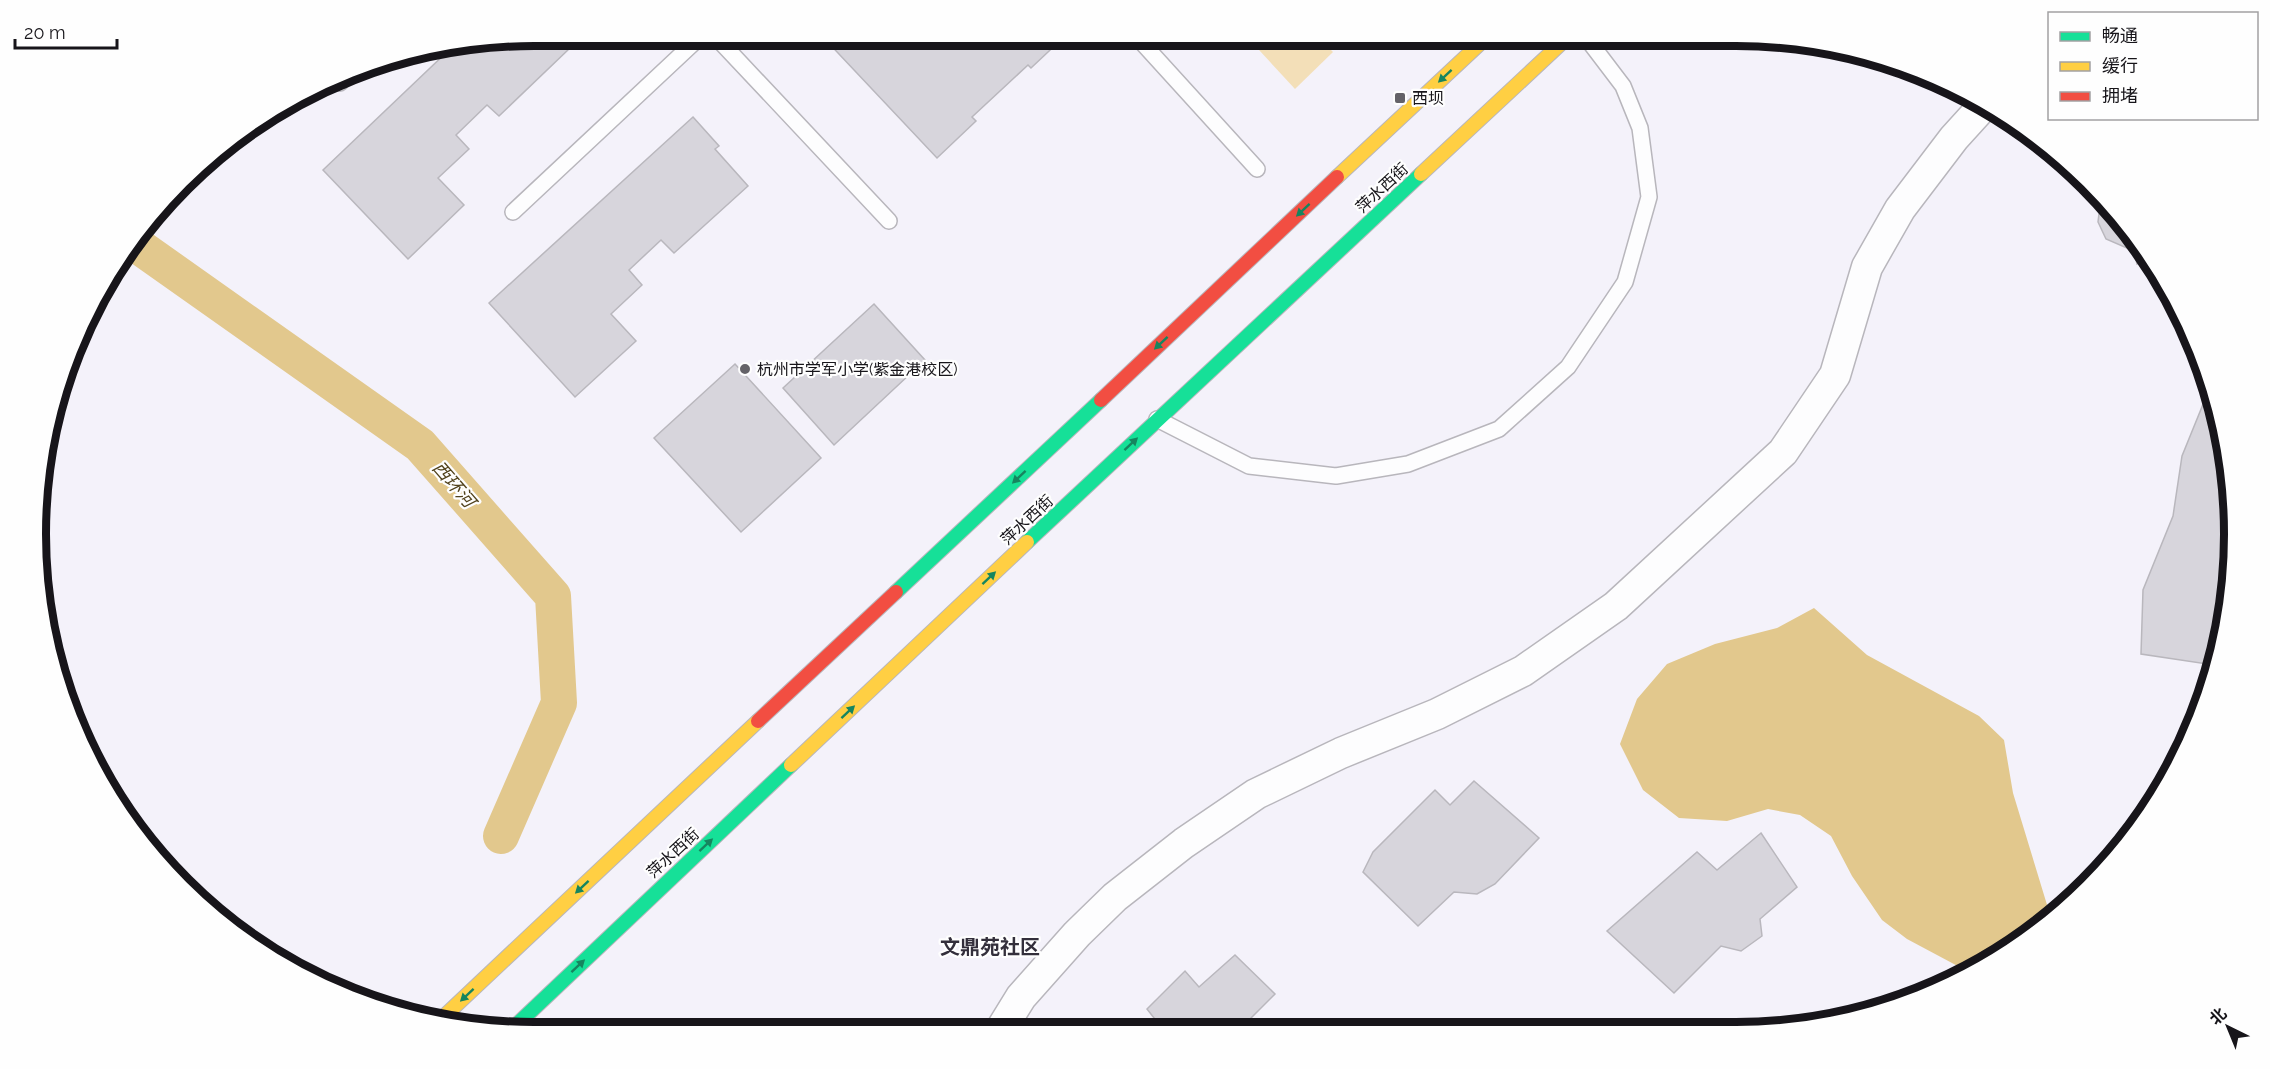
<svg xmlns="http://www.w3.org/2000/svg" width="2270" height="1069" viewBox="0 0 2270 1069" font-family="Raleway,'Noto Sans SC',sans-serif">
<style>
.green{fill:#f3dfb8}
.water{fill:#e2c88d}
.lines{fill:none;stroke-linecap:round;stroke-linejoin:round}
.canal{stroke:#e2c88d;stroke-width:36}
.building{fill:#d7d5dc;stroke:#b9b7bd;stroke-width:1.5}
.lane-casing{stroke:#b8b6bc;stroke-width:18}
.street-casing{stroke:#b8b6bc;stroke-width:33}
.fast-casing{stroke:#b8b6bc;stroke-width:16}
.slow-casing{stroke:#b8b6bc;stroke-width:16}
.jam-casing{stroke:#b8b6bc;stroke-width:16}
.lane{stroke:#fdfdfe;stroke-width:15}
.street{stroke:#fdfdfe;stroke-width:30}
.fast{stroke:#16e098;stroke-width:14}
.slow{stroke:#ffcf43;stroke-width:14}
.jam{stroke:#f24e42;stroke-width:14}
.oneway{fill:#16855f}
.poi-dot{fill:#646268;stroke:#fefefe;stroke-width:2}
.labels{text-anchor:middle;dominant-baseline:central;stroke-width:4.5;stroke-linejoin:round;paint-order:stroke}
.poi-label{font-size:16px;fill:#17151a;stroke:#fefefe;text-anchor:start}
.street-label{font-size:16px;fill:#17151a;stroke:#fefefe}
.water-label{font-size:18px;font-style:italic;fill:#51421c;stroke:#fefefe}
.quarter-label{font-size:20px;font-weight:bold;fill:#332f3b;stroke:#fefefe}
.rim{fill:none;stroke:#17151a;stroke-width:8}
</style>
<rect width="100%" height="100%" fill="#f4f2fa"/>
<!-- green -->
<polygon class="green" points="1246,36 1317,36 1333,52 1295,89"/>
<!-- water -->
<polygon class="water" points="1814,608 1867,655 1979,716 2004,740 2013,793 2051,918 2039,930 1967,971 1907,939 1882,920 1852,876 1831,836 1800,815 1768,809 1727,821 1679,818 1643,790 1620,744 1637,699 1667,664 1715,644 1777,628"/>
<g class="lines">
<!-- canal -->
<polyline class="canal" points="134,243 420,445 553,596 559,703 501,836"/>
</g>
<!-- building -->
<g class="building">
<polygon points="534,36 558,36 570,48 499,116 487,105 456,135 469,149 438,178 464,205 408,259 323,170 449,50"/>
<polygon points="822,36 1065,36 1031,68 1028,65 972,117 976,121 937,158"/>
<polygon points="693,117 719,146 715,149 748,186 674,253 661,240 629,270 642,285 611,314 636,341 575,397 489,303"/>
<polygon points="2101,198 2149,256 2146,261 2137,264 2134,251 2106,239 2098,222"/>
<polygon points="874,304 925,360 834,445 783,388"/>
<polygon points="735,364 821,458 741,532 654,438"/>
<polygon points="2206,397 2213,399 2224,438 2232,513 2221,554 2232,554 2227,608 2214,629 2207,664 2141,654 2143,590 2173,516 2182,456"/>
<polygon points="1474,781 1539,838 1495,884 1477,894 1454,892 1418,926 1363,872 1373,852 1435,790 1450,805"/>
<polygon points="1761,833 1797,887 1760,919 1762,936 1741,951 1721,946 1674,993 1607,931 1697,852 1717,870"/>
<polygon points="1235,955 1275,994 1238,1031 1150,1031 1158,1023 1147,1009 1185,971 1199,987"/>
</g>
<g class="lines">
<defs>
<g id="lane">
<polyline points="715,36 889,221"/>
<polyline points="1136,36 1257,169"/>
<polyline points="340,83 345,78"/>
<polyline points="513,212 701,36"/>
<polyline points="1157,419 1249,466 1336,476 1408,464 1499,429 1568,367 1625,282 1649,197 1640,128 1623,86 1585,36"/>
</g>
<polyline id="street" points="1000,1031 1021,997 1077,934 1115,897 1184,843 1256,794 1341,753 1437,714 1523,671 1616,606 1783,452 1835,375 1867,267 1900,209 1954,138 1984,105"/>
<g id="fast">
<polyline points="1027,542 1421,174"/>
<polyline points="896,592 1101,400"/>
<polyline points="510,1031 791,765"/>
</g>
<g id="slow">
<polyline points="1421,174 1569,36"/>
<polyline points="1337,177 1488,36"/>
<polyline points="791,765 1027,542"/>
<polyline points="437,1023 758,721"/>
</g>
<g id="jam">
<polyline points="1101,400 1337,177"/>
<polyline points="758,721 896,592"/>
</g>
</defs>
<!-- lane casing -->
<use href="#lane" class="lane-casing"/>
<!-- street casing -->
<use href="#street" class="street-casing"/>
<!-- fast casing -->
<use href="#fast" class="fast-casing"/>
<!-- slow casing -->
<use href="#slow" class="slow-casing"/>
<!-- jam casing -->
<use href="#jam" class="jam-casing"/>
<!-- lane -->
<use href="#lane" class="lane"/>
<!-- street -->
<use href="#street" class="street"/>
<!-- fast -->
<use href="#fast" class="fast"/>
<!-- slow -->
<use href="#slow" class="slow"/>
<!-- jam -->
<use href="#jam" class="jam"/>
</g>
<!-- one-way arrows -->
<defs><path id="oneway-solid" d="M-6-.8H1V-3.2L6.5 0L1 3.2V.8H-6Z" transform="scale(1.5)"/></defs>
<g class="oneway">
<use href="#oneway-solid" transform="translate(1445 76) rotate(137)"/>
<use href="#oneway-solid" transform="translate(1303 210) rotate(137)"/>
<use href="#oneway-solid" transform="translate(1161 343) rotate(137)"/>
<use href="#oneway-solid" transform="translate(1131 444) rotate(-43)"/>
<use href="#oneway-solid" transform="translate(1019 477) rotate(137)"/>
<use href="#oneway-solid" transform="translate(989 578) rotate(-43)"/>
<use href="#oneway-solid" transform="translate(848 712) rotate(-43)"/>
<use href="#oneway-solid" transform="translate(706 845) rotate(-43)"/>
<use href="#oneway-solid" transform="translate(582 887) rotate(137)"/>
<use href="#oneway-solid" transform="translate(578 966) rotate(-43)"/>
<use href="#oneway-solid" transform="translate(467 995) rotate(137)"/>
</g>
<!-- markers -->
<g class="poi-dot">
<rect x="1394" y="92" width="12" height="12" rx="3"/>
<circle cx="745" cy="369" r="6"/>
</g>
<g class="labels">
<!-- poi labels -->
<g class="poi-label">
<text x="1412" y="98">西坝</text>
<text x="757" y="369">杭州市学军小学(紫金港校区)</text>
</g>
<!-- street labels -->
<g class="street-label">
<text transform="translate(1382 188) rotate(-43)">萍水西街</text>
<text transform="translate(1027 520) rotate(-43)">萍水西街</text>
<text transform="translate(673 853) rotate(-43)">萍水西街</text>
</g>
<!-- water labels -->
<g class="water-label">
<text transform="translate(454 484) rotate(49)">西环河</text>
</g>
<!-- quarter labels -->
<g class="quarter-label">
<text x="990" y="947">文鼎苑社区</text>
</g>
</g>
<!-- crop -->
<path d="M0 0H2270V1069H0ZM534 46H1736A488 488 0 0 1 2224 534V534A488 488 0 0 1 1736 1022H534A488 488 0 0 1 46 534V534A488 488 0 0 1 534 46Z" fill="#fefefe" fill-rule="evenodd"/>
<path class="rim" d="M534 46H1736A488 488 0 0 1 2224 534V534A488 488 0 0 1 1736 1022H534A488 488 0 0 1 46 534V534A488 488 0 0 1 534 46Z"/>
<!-- legend -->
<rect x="2048" y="12" width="210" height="108" fill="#fefefe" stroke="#a2a1a3" stroke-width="1.5"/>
<rect x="2060" y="32" width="30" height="9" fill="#16e098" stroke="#a2a1a3" stroke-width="1.5"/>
<text x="2102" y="42" font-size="18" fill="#17151a">畅通</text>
<rect x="2060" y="62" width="30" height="9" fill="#ffcf43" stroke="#a2a1a3" stroke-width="1.5"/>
<text x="2102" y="72" font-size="18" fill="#17151a">缓行</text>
<rect x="2060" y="92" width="30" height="9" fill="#f24e42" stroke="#a2a1a3" stroke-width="1.5"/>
<text x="2102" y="102" font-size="18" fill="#17151a">拥堵</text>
<!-- north arrow -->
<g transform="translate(2228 1027) rotate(317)" stroke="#fefefe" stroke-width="4.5" paint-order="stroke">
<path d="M0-4.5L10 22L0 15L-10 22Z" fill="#17151a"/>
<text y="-9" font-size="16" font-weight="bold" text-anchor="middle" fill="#17151a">北</text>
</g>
<!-- scale -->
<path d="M15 39v9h102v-9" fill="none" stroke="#17151a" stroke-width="3"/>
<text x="24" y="39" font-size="18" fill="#17151a" stroke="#fefefe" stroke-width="4.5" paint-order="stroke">20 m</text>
</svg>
